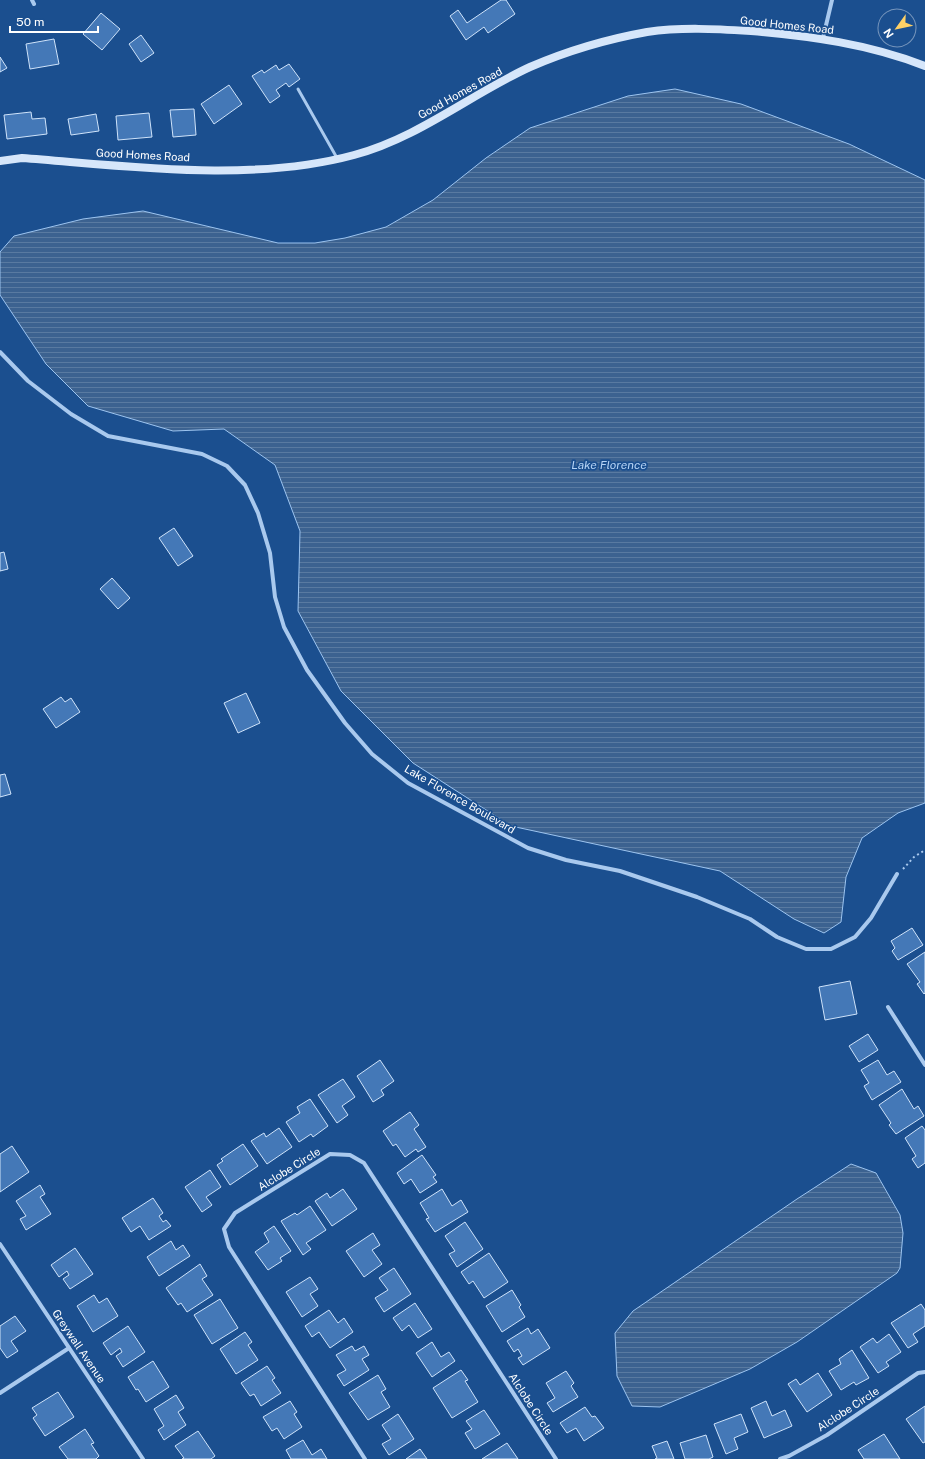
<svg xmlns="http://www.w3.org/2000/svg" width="925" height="1459" viewBox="0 0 925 1459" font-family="'Public Sans',sans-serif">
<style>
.water{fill:url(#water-rules);stroke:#9cc4f0}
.building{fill:#4478b7;stroke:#cfe3fa}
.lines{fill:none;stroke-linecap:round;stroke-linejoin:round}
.path{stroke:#a9c9ee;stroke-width:2;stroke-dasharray:2 3;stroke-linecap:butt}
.lane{stroke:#a9c9ee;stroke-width:3}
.street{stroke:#a9c9ee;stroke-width:4}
.secondary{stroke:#d6e6fa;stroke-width:8}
.labels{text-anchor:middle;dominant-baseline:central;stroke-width:3.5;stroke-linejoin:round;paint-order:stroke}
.street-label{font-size:11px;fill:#fff;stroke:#1b4f8f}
.water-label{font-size:12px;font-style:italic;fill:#b5d3f5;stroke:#1b4f8f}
</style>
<defs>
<pattern id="water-rules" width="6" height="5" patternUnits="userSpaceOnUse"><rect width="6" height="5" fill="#3c6290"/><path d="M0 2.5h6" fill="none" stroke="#597aa1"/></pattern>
</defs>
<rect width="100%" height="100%" fill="#1b4f8f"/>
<!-- water -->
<g class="water">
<polygon points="675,89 741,104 849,144 925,180 925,803 898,813 862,838 846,877 841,922 824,933 794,919 720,871 511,826 413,763 341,691 298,611 300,531 275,465 224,429 173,431 88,406 46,364 0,295 0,252 14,236 83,219 143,211 278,243 315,243 345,238 386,227 433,200 486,158 530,128 628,96"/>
<polygon points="851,1164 876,1173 900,1215 903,1233 900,1268 897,1273 797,1342 750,1369 660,1407 632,1406 617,1376 615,1333 633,1311 797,1199"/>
</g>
<!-- building -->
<g class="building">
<polygon points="501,0 506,0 515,14 488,33 484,27 466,40 450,16 458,10 467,23"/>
<polygon points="101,13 120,29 102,50 83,34"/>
<polygon points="141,35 154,53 141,62 129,44"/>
<polygon points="54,39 59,64 30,69 26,44"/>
<polygon points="0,57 7,68 0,72"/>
<polygon points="289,64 300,79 289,87 286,83 276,90 280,96 270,103 252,76 262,70 264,73 276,65 279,70"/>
<polygon points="229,85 242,104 214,124 201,104"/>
<polygon points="194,109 196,135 173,137 170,110"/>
<polygon points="31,112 32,119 45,118 47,134 7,139 4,115"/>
<polygon points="149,113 152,137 118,140 116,116"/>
<polygon points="96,114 99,131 71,135 68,119"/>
<polygon points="174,528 193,556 178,566 159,538"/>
<polygon points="4,552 8,569 0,571 0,553"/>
<polygon points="112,578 130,598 118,609 100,589"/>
<polygon points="246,693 260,723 238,733 224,703"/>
<polygon points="61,697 65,702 71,698 80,712 56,728 43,709"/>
<polygon points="5,774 11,794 0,797 0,775"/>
<polygon points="912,928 923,945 898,960 892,951 895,948 891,941"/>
<polygon points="925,952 925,993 924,994 917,984 920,982 907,964"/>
<polygon points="850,981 857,1014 825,1020 819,987"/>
<polygon points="868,1034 878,1050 859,1062 849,1046"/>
<polygon points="380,1060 394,1081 381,1090 384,1095 373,1102 357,1076"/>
<polygon points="878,1060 887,1075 894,1071 901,1082 872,1100 864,1086 869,1083 861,1070"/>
<polygon points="343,1079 355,1097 342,1106 348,1115 337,1123 318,1095"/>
<polygon points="902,1089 914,1109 918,1106 924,1116 896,1134 889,1125 891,1123 879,1105"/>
<polygon points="310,1099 328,1126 313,1137 311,1134 299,1142 286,1122 300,1113 297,1107"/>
<polygon points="410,1112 419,1125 414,1129 426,1147 418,1152 416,1149 405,1157 396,1144 393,1146 383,1131"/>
<polygon points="922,1126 925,1130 925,1163 918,1168 912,1159 916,1156 905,1138"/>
<polygon points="279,1128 292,1147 267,1164 251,1141 264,1133 266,1137"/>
<polygon points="243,1144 258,1166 230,1185 217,1165 223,1161 221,1159"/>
<polygon points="12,1146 29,1172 0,1192 0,1154"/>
<polygon points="422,1155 436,1175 433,1177 437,1182 420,1193 411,1179 404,1184 397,1173"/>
<polygon points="210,1170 221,1187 206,1197 212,1205 202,1212 185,1187"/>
<polygon points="40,1185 45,1194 40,1197 51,1214 26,1230 20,1219 26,1216 16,1201"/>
<polygon points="343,1189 357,1209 332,1226 315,1201 327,1193 330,1198"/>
<polygon points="442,1189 452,1206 461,1200 468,1212 435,1232 426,1219 429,1218 420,1203"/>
<polygon points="153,1198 163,1213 159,1216 163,1222 166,1220 171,1226 149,1240 140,1226 131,1232 122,1218"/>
<polygon points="310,1206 326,1230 306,1243 311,1249 303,1255 281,1221 295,1213 297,1215"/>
<polygon points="465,1222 483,1249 457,1267 449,1254 455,1251 445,1236"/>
<polygon points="274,1226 291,1251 280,1258 282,1261 268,1270 255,1252 269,1242 264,1233"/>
<polygon points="373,1233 380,1245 372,1250 382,1264 364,1277 346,1251"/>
<polygon points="171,1241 176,1250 183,1245 190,1256 159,1276 147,1257"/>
<polygon points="75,1248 93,1274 70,1289 63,1279 69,1275 67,1271 59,1277 51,1265"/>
<polygon points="489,1253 508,1282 484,1298 473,1281 469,1284 461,1272"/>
<polygon points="200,1264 207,1276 202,1279 213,1295 187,1312 181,1303 178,1305 166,1288"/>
<polygon points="394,1268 411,1294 384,1312 375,1298 388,1290 379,1278"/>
<polygon points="310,1277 318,1289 310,1294 318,1306 302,1317 286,1292"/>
<polygon points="512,1290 521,1305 519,1307 525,1317 502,1332 486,1306"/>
<polygon points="94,1295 99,1303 107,1298 118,1316 93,1332 77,1306"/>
<polygon points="220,1299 238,1328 212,1344 194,1315"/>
<polygon points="415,1303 432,1329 418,1338 409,1325 402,1331 393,1318"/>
<polygon points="921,1304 925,1310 925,1326 913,1334 918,1342 908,1348 891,1323"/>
<polygon points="329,1310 338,1323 344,1318 353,1332 330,1348 319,1332 312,1337 305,1326"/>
<polygon points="15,1316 26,1331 11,1341 18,1351 7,1358 0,1348 0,1326"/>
<polygon points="128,1326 145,1352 123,1367 116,1356 122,1352 120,1348 111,1355 103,1343"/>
<polygon points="528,1328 531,1334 538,1329 550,1348 523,1365 518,1358 522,1356 518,1349 514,1352 507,1341"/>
<polygon points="245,1332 252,1342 248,1345 258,1360 236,1374 220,1349"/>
<polygon points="889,1334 901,1352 886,1362 889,1366 878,1373 860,1347 873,1338 877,1343"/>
<polygon points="432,1342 441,1357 449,1352 455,1361 432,1377 416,1353"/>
<polygon points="352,1346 355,1351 364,1346 369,1355 362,1359 369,1370 344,1386 337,1375 346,1370 336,1355"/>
<polygon points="852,1350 869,1378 856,1385 854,1382 841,1390 829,1371 841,1364 839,1359"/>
<polygon points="153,1361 169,1387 146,1402 138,1389 136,1390 128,1377"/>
<polygon points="267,1366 275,1378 272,1380 281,1393 261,1406 254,1394 250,1396 241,1383"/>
<polygon points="461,1370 468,1380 465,1381 478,1402 452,1418 433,1388"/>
<polygon points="566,1371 574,1383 571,1386 578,1397 553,1412 547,1403 555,1398 546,1383"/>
<polygon points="818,1373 832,1395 807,1412 788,1384 796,1379 800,1385"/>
<polygon points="378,1375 386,1389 381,1392 390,1407 368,1420 349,1393"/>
<polygon points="58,1392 74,1417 45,1436 33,1418 37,1415 32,1408"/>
<polygon points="176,1395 184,1408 178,1412 186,1425 164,1440 158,1430 164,1426 154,1409"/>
<polygon points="290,1401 297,1412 294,1414 302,1427 284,1439 277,1428 272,1431 263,1417"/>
<polygon points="766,1401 772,1416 785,1410 792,1426 764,1438 751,1408"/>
<polygon points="925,1406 925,1442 923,1443 906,1419"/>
<polygon points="585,1407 592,1417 595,1416 604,1428 584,1441 576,1428 567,1433 560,1423"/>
<polygon points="484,1410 500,1434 475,1449 465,1433 472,1429 466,1421"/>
<polygon points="398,1414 414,1439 389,1455 382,1444 391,1439 382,1425"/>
<polygon points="741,1414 748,1432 734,1438 738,1449 726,1454 714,1424"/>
<polygon points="85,1429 94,1443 91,1444 99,1456 96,1459 68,1459 59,1447"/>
<polygon points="198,1431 215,1456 211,1459 182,1459 184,1458 175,1446"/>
<polygon points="884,1434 900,1459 864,1459 858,1450"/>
<polygon points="706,1435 713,1457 709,1459 685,1459 680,1443"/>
<polygon points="303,1440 312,1455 321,1449 327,1459 291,1459 286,1450"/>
<polygon points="667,1441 674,1459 655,1459 657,1458 652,1446"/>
<polygon points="507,1443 518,1459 482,1459"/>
<polygon points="420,1449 427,1459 406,1459"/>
</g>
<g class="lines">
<!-- path -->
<polyline class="path" points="903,869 914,857 925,850"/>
<!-- lane -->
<polyline class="lane" points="298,89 337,158"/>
<!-- street -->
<g class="street">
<polyline points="32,0 34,4"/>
<polyline points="823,38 832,0"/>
<polyline points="0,352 28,381 71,414 108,436 202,454 227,466 245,485 258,513 270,553 275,597 284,627 307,670 345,723 372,754 408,783 528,848 566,860 620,871 697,897 750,919 777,937 806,949 831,949 855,937 871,918 897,874"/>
<polyline points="888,1007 925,1065"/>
<polyline points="0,1244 143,1459"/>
<polyline points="0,1393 69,1348"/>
<polyline points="365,1459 229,1247 224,1229 235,1213 330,1154 350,1155 364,1163 556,1459"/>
<polyline points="780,1459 789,1456 827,1435 918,1373 925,1372"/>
</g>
<!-- secondary -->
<path class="secondary" d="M0,161L22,158C128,166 251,183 354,155C418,138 471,94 530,67C567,51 608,39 647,32C681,27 716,29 751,31C810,36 869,44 925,66"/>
</g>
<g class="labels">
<!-- street labels -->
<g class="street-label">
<text transform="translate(787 25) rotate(6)">Good Homes Road</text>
<text transform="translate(460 93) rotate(-29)">Good Homes Road</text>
<text transform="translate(143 155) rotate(3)">Good Homes Road</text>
<text transform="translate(460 799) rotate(30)">Lake Florence Boulevard</text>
<text transform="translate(289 1169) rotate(-32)">Alclobe Circle</text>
<text transform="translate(79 1346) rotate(56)">Greywall Avenue</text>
<text transform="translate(531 1404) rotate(57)">Alclobe Circle</text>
<text transform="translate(848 1409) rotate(-33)">Alclobe Circle</text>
</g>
<!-- water labels -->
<g class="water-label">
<text x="609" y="465">Lake Florence</text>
</g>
</g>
<!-- north arrow -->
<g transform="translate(897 28) rotate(237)"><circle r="19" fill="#1b4f8f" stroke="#7695bc"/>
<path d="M0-3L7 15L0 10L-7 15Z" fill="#ffd166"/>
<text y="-6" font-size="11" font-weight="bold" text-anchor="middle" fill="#ffffff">N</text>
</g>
<!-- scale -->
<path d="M10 26v6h88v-6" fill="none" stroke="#ffffff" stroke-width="2"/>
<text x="16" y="26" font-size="12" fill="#ffffff" stroke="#1b4f8f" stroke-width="3" paint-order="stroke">50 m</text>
</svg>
